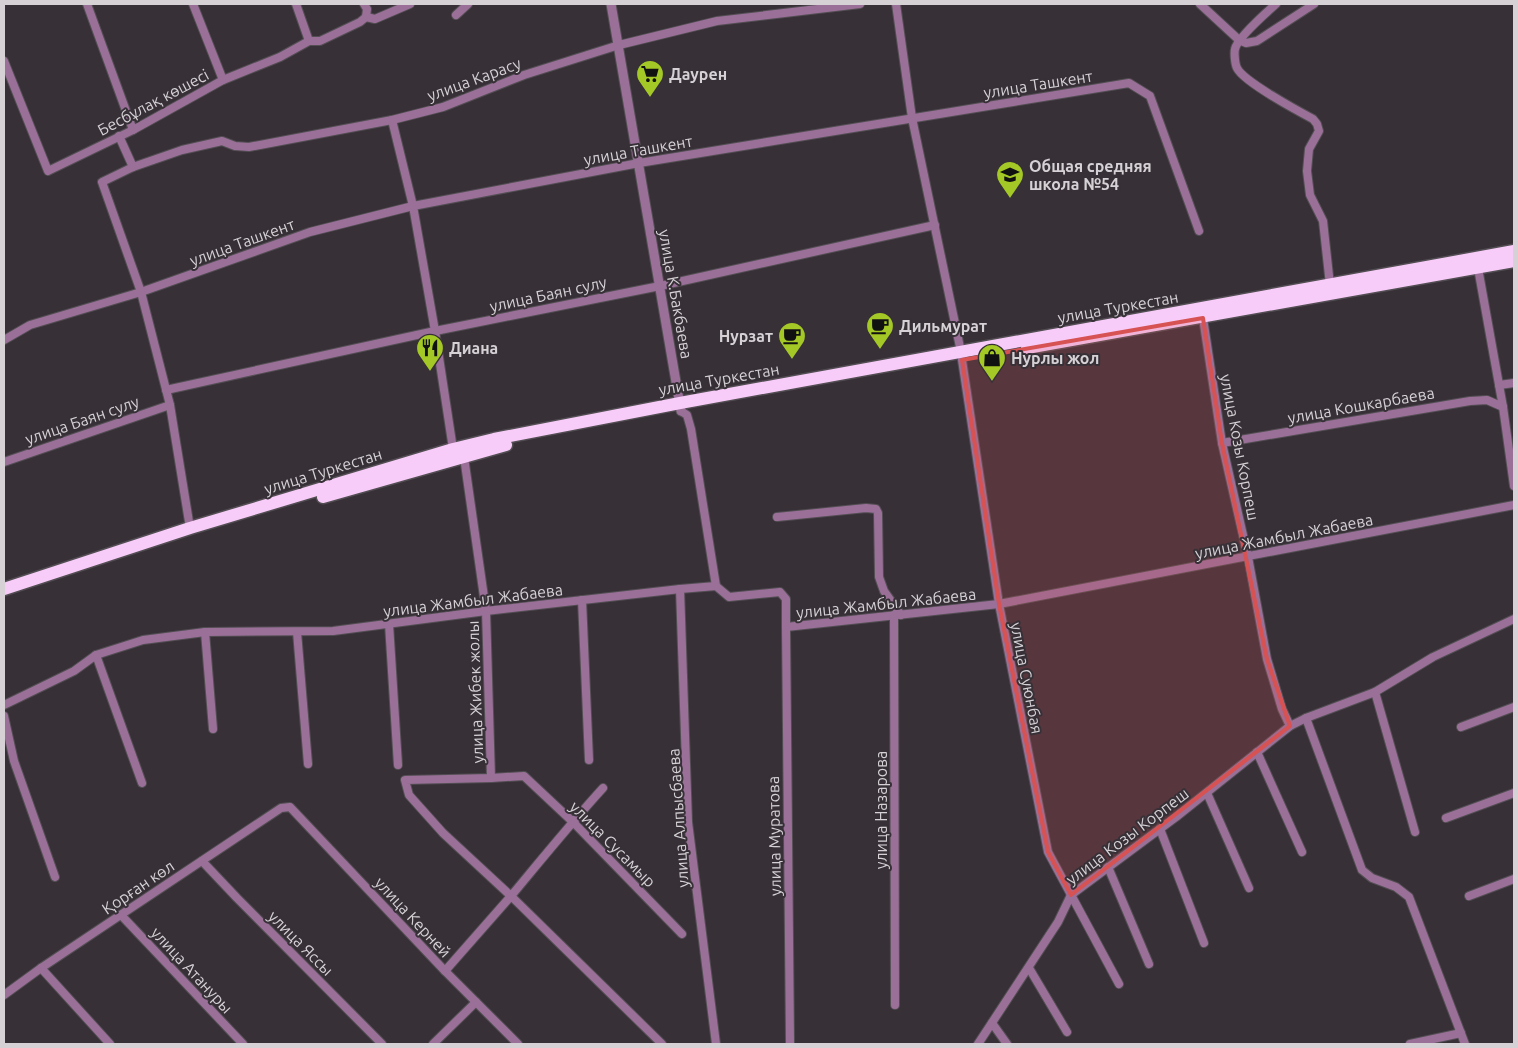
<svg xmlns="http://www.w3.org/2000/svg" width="1518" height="1048" viewBox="0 0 1518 1048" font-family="Ubuntu,sans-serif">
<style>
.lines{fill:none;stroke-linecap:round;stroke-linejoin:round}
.minor-casing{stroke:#534e53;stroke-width:10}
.tertiary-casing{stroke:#534e53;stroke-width:11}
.trunk-casing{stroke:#534e53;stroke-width:15}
.minor{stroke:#9a7099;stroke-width:8}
.tertiary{stroke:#9a7099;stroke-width:9}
.trunk{stroke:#f8ccf8;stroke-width:12}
.marked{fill:#d65253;fill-opacity:0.2;stroke:#d65253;stroke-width:4;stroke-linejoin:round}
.labels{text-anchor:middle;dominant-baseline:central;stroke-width:4;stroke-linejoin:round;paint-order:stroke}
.poi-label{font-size:16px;font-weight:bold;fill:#d5d1d5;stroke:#373137;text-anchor:start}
.street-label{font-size:16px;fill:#d5d1d5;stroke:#373137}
</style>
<rect width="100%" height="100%" fill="#373137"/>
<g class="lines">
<defs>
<g id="minor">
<polyline points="87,4 133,130"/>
<polyline points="896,4 912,118 961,352"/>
<polyline points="1200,4 1239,40 1246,43 1257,41 1314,4"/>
<path d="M1276,4C1267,12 1237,38 1235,49C1234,53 1235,64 1237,68C1243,81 1298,111 1313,119L1317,124L1319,131L1309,149L1307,171L1310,195L1323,221L1330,285"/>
<polyline points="456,15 468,4"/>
<polyline points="366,17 375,19 410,4"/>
<polyline points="309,41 320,41 360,22 366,17 367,9 364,4"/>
<polyline points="4,61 48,171 133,130 223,80 193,4"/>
<polyline points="223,80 280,57 309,41 296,4"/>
<polyline points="392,120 413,206 435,331 453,449"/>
<polyline points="119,136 133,167"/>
<polyline points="1478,268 1503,407 1514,486"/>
<polyline points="1203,318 1222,443 1248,557 1267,659 1282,709 1290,726"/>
<polyline points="4,340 30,325 141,292 310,232 413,206 639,163 1129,83 1150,96 1199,231"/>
<polyline points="962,360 999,604 1048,852 1119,984"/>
<polyline points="1499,385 1514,383"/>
<polyline points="166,390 435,331 660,286 935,225"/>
<polyline points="681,411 687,415 691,429 716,586"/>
<polyline points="1222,443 1470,401 1487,400 1503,407"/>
<polyline points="464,457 486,611 491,778"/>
<polyline points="4,462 170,405"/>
<polyline points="777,517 866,508 876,509 878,513 879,577 884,591 901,615"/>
<polyline points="190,528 170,405 141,292 102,182 133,167 182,150 222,141 235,146 249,147 392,120 443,107 524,75 619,45 717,21 860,4"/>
<polyline points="680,589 688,822 716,1044"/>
<polyline points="582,600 589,760"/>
<polyline points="894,615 895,1005"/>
<polyline points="389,624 398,765"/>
<polyline points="786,627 790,1044"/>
<polyline points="205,632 213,729"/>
<polyline points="297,632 308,764"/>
<polyline points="96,655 142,783"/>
<polyline points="1375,692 1415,832"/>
<polyline points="4,705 74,671 96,655 143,640 205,632 333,631 486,611 680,589 716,586 729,597 780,592 786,599 786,627 999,604 1514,505"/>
<polyline points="4,716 14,761 55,877"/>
<polyline points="1306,718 1362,870 1372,878 1396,887 1409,897 1465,1044"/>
<polyline points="1461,727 1514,707"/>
<polyline points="1257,752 1302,852"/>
<path d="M603,788C571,823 541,860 511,896L443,833L409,795L405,780L491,778L524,776L573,822L682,934"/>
<polyline points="1207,793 1249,888"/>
<polyline points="1446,818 1514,793"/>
<polyline points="1160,829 1204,943"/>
<polyline points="202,861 237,898 382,1044"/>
<polyline points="1108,867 1149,964"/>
<polyline points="1469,896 1514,879"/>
<polyline points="121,915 243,1044"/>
<polyline points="41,968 110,1044"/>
<polyline points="1029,968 1067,1032"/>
<polyline points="445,971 511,896 662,1044"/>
<polyline points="4,995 41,968 281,808 290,807 445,971 518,1044"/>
<polyline points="992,1023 1007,1044"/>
<polyline points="433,1044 476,1002"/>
<polyline points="978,1044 1058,922 1071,895 1176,817 1290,726 1306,718 1375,692 1433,657 1514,619"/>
<polyline points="1410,1044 1461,1033"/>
</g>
<polyline id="tertiary" points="611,4 681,411"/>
<g id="trunk">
<polyline points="1027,348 1514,261"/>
<polyline points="323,497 506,445"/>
<polyline points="4,589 190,528 453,449 494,439 680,403 1514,251"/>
</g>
</defs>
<!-- minor casing -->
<use href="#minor" class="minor-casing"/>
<!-- tertiary casing -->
<use href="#tertiary" class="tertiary-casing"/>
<!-- trunk casing -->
<use href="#trunk" class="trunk-casing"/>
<!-- minor -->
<use href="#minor" class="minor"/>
<!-- tertiary -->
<use href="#tertiary" class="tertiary"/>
<!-- trunk -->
<use href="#trunk" class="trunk"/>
</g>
<!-- marked area -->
<path class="marked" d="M1203,318L1222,443L1267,659L1290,726L1071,895L1048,852L999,604L962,360Z"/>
<!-- icons -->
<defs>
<symbol id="supermarket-pin" viewBox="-11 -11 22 30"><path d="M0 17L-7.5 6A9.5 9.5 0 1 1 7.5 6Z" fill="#a4c825" stroke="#373137"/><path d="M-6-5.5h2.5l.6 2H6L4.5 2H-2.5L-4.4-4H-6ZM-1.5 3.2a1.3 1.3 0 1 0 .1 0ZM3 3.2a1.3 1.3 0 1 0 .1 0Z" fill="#111"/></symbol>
<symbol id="school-pin" viewBox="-11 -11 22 30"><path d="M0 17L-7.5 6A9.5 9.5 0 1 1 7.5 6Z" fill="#a4c825" stroke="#373137"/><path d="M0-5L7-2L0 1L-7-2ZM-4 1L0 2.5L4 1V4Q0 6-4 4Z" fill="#111"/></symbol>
<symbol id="cafe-pin" viewBox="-11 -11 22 30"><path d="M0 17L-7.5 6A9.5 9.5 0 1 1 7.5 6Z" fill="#a4c825" stroke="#373137"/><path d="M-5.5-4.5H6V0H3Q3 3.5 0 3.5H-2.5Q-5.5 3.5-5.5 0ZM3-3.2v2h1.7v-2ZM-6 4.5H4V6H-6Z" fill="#111"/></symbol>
<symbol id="restaurant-pin" viewBox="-11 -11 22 30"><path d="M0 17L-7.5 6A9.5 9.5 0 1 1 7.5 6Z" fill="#a4c825" stroke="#373137"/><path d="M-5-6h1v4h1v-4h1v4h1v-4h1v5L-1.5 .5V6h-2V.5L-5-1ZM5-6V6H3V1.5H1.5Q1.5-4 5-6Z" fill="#111"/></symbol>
<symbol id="shop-pin" viewBox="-11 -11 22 30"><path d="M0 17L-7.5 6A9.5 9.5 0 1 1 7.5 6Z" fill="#a4c825" stroke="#373137"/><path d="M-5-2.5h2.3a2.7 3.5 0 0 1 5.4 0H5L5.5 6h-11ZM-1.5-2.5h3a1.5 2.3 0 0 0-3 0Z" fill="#111"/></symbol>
</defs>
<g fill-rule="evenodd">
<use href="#supermarket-pin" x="634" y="58" width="32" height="43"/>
<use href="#school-pin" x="994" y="159" width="32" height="43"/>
<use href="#cafe-pin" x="864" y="310" width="32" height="43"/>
<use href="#cafe-pin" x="776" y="320" width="32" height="43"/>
<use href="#restaurant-pin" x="414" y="332" width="32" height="43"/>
<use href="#shop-pin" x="976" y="342" width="32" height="43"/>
</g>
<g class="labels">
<!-- poi labels -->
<g class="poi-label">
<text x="669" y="74">Даурен</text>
<text x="1029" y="166">Общая средняя<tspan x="1029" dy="18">школа №54</tspan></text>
<text x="899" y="326">Дильмурат</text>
<text x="773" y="336" text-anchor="end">Нурзат</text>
<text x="449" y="348">Диана</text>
<text x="1011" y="358">Нурлы жол</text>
</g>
<!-- street labels -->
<g class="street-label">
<text transform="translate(474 79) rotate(-20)">улица Карасу</text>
<text transform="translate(1038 84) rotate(-9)">улица Ташкент</text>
<text transform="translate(153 102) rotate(-28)">Бесбұлақ көшесі</text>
<text transform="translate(638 150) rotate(-10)">улица Ташкент</text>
<text transform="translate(242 242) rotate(-20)">улица Ташкент</text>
<text transform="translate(548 294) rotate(-12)">улица Баян сулу</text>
<text transform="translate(676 294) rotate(80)">улица К.Бакбаева</text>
<text transform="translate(1118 307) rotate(-10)">улица Туркестан</text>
<text transform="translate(719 379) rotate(-10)">улица Туркестан</text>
<text transform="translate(1361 405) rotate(-10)">улица Кошкарбаева</text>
<text transform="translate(82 420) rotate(-19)">улица Баян сулу</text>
<text transform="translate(1240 447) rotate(79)">улица Козы Корпеш</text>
<text transform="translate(323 471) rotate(-17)">улица Туркестан</text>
<text transform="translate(1284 536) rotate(-11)">улица Жамбыл Жабаева</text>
<text transform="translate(473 600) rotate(-7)">улица Жамбыл Жабаева</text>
<text transform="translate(886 603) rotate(-6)">улица Жамбыл Жабаева</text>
<text transform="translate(1027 678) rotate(79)">улица Суюнбая</text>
<text transform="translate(475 692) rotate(-92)">улица Жибек жолы</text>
<text transform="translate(881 810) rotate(-90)">улица Назарова</text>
<text transform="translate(678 818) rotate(-94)">улица Алпысбаева</text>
<text transform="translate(774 836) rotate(-91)">улица Муратова</text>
<text transform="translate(1127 836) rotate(-37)">улица Козы Корпеш</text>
<text transform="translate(613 844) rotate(45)">улица Сусамыр</text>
<text transform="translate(138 887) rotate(-34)">Қорған көл</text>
<text transform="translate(413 917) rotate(47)">улица Керней</text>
<text transform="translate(301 943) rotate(45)">улица Яссы</text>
<text transform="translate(192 970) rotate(47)">улица Атануры</text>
</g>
</g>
<!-- border -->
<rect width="1518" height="1048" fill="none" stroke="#d5d1d5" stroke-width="10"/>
</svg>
